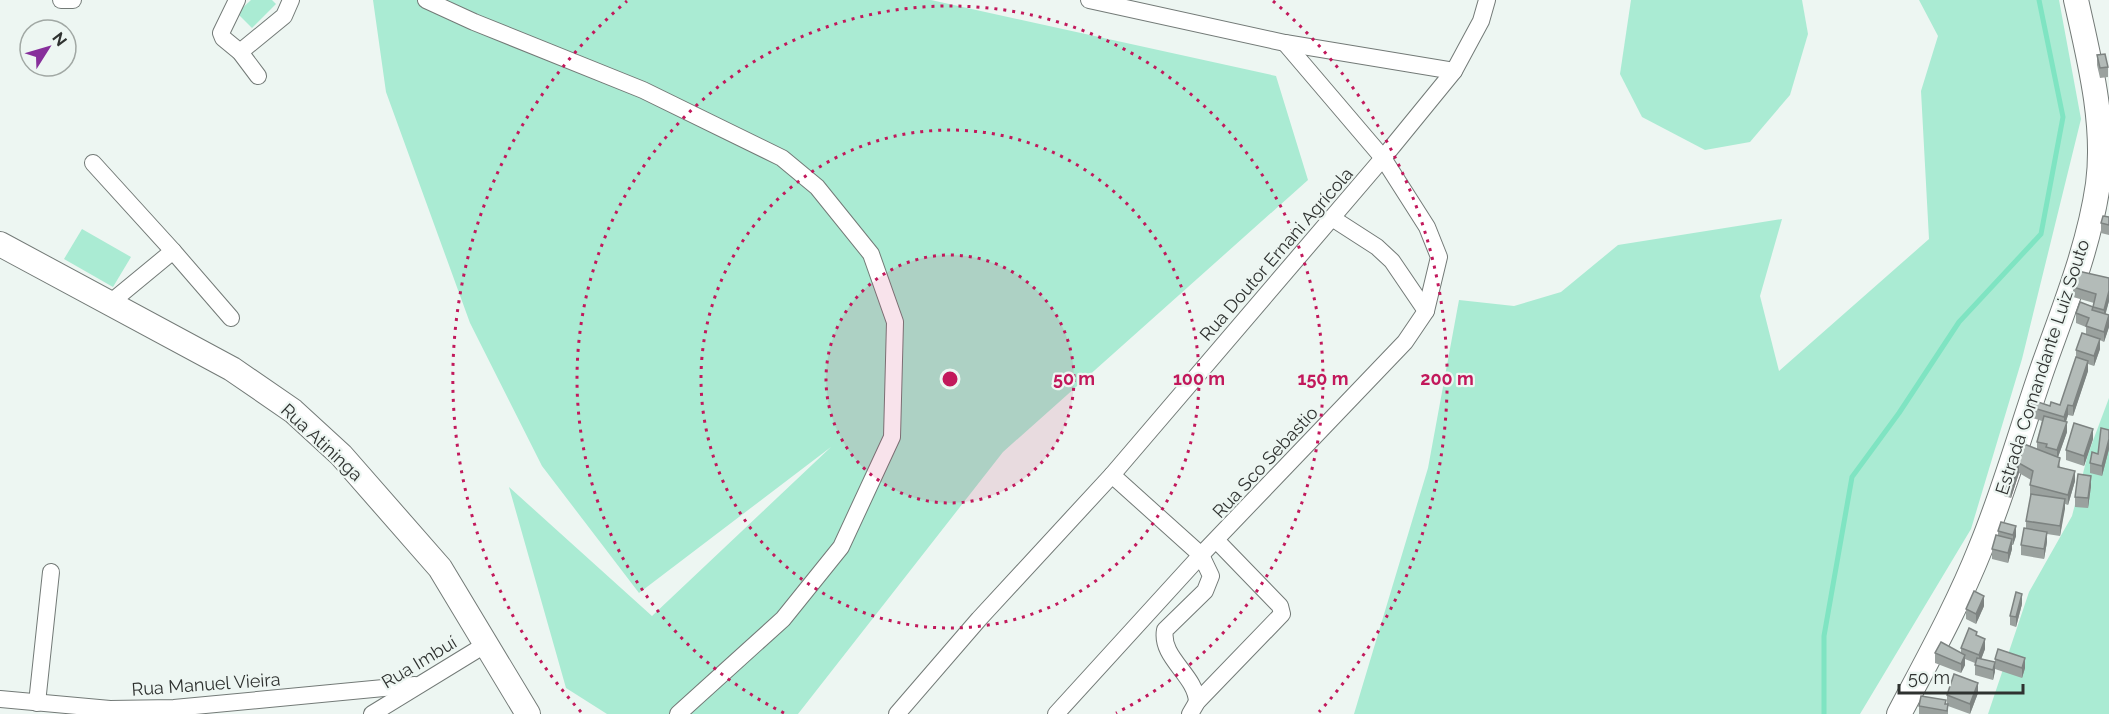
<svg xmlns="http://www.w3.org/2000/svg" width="2109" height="714" viewBox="0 0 2109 714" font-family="Raleway,sans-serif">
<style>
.green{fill:#aaebd3}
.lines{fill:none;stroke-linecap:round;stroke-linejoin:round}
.stream{stroke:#7fe4c2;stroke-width:5}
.street-casing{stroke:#737a77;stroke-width:18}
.secondary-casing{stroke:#737a77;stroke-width:26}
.street{stroke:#fff;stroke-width:16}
.secondary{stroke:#fff;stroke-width:24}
.wall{fill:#9aa19e}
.shaded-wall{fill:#7d8381}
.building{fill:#b3bbb8;stroke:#7d8381;stroke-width:1.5}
.ring{fill:none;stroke:#c2185b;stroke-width:3;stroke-dasharray:3 6}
.labels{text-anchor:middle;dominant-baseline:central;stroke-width:4.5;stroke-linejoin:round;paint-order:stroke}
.street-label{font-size:18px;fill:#2f3230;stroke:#edf6f2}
.centre{fill:#c2185b;stroke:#edf6f2;stroke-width:3}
.ring-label{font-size:18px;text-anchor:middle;font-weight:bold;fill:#c2185b;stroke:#edf6f2;stroke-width:4.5;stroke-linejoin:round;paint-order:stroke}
</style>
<rect width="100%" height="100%" fill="#edf6f2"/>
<!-- green -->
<g class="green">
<polygon points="251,0 272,0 276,4 252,28 237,13"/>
<polygon points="373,0 931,0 1276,76 1308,180 1003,452 798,714 607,714 566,688 509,487 652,616 831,447 639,593 542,466 470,323 386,92"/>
<polygon points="1631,0 1802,0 1808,34 1790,95 1750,142 1705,150 1642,117 1620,74"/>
<polygon points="1919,0 2059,0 2081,119 2022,359 1971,529 1860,714 1354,714 1428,468 1459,300 1514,306 1561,292 1618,245 1782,219 1760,296 1779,371 1929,239 1921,91 1938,36"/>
<polygon points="82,229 131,257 113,287 64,259"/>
<polygon points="2109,398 2109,714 1988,714 2029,592 2072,516 2088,454"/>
</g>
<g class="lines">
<!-- stream -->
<polyline class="stream" points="1824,714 1824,636 1852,477 1899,413 1959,322 2041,234 2063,117 2039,0"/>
<defs>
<g id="street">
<polyline points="61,0 73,0"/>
<polyline points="237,0 221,33 223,38 240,52 258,76"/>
<polyline points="426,0 474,22 643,90 782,158 817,187 871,254 895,322 892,437 841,547 783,619 678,714"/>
<polyline points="1089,0 1285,43 1454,71"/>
<polyline points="240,52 284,16 291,0"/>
<polyline points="93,163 173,251 110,303"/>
<polyline points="1332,218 1377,247 1392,261 1426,311"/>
<polyline points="173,251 231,318"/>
<path d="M1112,475L1201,555L1211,576L1205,591L1165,630C1160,658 1196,675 1197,702"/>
<polyline points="0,699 110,709 174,708 415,685"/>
<polyline points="37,703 51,572"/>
<polyline points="372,714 488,643"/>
<polyline points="897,714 979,619 1112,475 1383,158 1454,71 1481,21 1487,0"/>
<polyline points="1056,714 1201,555 1405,342 1426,311 1439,257 1427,227 1383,158 1285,43"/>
<polyline points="1190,714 1197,702 1282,614 1280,606 1217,541"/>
</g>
<g id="secondary">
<polyline points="0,244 232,369 293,411 341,455 440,568 528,714"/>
<path d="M1899,714C1928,659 1958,605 1981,547C2005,489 2022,427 2043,367C2064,308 2089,247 2098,184C2106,124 2089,58 2076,0"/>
</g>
</defs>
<!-- street casing -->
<use href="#street" class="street-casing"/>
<!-- secondary casing -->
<use href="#secondary" class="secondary-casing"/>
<!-- street -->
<use href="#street" class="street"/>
<!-- secondary -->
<use href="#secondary" class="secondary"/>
</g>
<!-- wall -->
<g class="wall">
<polygon points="2097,55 2108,67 2108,77 2100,78 2097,65"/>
<polygon points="2109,217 2109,235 2101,233 2101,223"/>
<polygon points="2109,278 2109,301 2105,314 2109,315 2109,327 2104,342 2100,340 2100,349 2094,366 2088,364 2088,371 2073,416 2068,415 2066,422 2067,432 2058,457 2060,467 2075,481 2068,505 2065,504 2060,536 2047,534 2047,542 2044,559 2021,555 2021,545 2026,528 2026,521 2031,495 2030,495 2030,485 2031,480 2019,473 2011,498 2004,496 2004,486 2021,455 2037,449 2037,442 2042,421 2030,417 2030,407 2060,405 2076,358 2076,350 2086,334 2086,327 2076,323 2076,313 2093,307 2094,303 2073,297 2073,287"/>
<polygon points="2109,430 2109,449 2102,476 2090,473 2090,463 2098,454"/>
<polygon points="2093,439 2084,466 2066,460 2066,450"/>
<polygon points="2091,486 2088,508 2075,507 2075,497"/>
<polygon points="2001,522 2016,536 2013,545 2012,545 2012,549 2008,563 1992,559 1992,549 1998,536 1998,531"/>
<polygon points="2022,604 2016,627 2010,625 2010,616"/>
<polygon points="1984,606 1976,624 1966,619 1966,609"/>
<polygon points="1977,635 1985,649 1981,659 1995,662 1995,659 2025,668 2022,678 1995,669 1993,680 1975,675 1975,663 1965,659 1965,665 1961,673 1935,663 1935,653 1961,653 1961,648"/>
<polygon points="1978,693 1970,714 1948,706 1948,714 1919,714 1919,706 1947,704 1947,695"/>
</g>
<!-- shaded-wall -->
<g class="shaded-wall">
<polygon points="2109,291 2109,301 2104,320 2104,310"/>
<polygon points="2109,317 2109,327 2104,342 2104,332"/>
<polygon points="2100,339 2100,349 2094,366 2094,356"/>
<polygon points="2088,361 2088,371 2073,416 2073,406"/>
<polygon points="2068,405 2068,415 2064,427 2064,417"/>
<polygon points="2067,422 2067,432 2057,460 2057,450"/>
<polygon points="2093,429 2093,439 2084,466 2084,456"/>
<polygon points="2109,439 2109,449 2102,476 2102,466"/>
<polygon points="2019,463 2019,473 2011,498 2011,488"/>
<polygon points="2075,471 2075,481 2068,505 2068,495"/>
<polygon points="2091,476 2091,486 2088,508 2088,498"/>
<polygon points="2065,499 2065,509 2060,536 2060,526"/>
<polygon points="2016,526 2016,536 2013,545 2013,535"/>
<polygon points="2047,532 2047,542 2044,559 2044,549"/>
<polygon points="2012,539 2012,549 2008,563 2008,553"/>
<polygon points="2022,594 2022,604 2016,627 2016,617"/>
<polygon points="1984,596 1984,606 1976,624 1976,614"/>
<polygon points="1985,639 1985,649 1979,665 1979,655"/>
<polygon points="1965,655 1965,665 1961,673 1961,664"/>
<polygon points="2025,658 2025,668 2022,678 2022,668"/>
<polygon points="1995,662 1995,672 1993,680 1993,670"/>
<polygon points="1978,683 1978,693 1970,714 1970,704"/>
</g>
<!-- building -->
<g class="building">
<polygon points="2105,54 2108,67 2100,68 2097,55"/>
<polygon points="2103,216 2109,217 2109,225 2101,223"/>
<polygon points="2078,271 2109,278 2109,291 2104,310 2093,307 2092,310 2109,315 2104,332 2086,326 2089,318 2076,313 2080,302 2093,307 2096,294 2073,287"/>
<polygon points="2082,333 2100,339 2094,356 2076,350"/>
<polygon points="2076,357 2088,361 2073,406 2068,405 2064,417 2030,407 2032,400 2050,406 2051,402 2060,405"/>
<polygon points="2044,416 2067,422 2057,450 2046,447 2047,444 2037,442"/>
<polygon points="2074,423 2093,429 2084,456 2066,450"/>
<polygon points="2101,428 2109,430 2109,439 2102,466 2090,463 2092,452 2098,454"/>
<polygon points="2024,444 2060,458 2058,467 2075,471 2068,495 2030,485 2033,471 2019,463 2011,488 2004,486 2013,452 2021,455"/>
<polygon points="2078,474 2091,476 2088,498 2075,497"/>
<polygon points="2031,494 2065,499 2060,526 2026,521"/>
<polygon points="2001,522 2016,526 2013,535 1998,531"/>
<polygon points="2024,528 2047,532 2044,549 2021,545"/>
<polygon points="1996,535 2012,539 2008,553 1992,549"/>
<polygon points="1974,591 1984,596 1976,614 1966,609"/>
<polygon points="2016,592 2022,594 2016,617 2010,616"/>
<polygon points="1969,628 1977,632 1976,635 1985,639 1979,655 1961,648"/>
<polygon points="1941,642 1965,655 1961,664 1935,653"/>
<polygon points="1998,649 2025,658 2022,668 1995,659"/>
<polygon points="1977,658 1995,662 1993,670 1975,665"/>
<polygon points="1954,674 1978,683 1970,704 1947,695"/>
<polygon points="1921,696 1946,700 1945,704 1948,704 1947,711 1919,706"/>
</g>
<!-- distance rings -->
<circle cx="950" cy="379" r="124" fill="#c2185b" fill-opacity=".12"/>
<g class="ring">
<circle cx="950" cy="379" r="124"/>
<circle cx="950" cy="379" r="249"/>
<path d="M784 713A373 373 0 1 1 1116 713"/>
<path d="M581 712A497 497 0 0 1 627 1M1273 1A497 497 0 0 1 1319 712"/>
</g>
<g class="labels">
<!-- street labels -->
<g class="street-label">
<text transform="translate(1276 254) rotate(-49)">Rua Doutor Ernani Agrícola</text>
<text transform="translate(2042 367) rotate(-72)">Estrada Comandante Luiz Souto</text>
<text transform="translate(322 442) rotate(43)">Rua Atininga</text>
<text transform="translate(1265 462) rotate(-47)">Rua Sco Sebastio</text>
<text transform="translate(419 662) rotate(-31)">Rua Imbuí</text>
<text transform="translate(206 684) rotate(-4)">Rua Manuel Vieira</text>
</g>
</g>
<circle cx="950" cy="379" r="9" class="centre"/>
<g class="ring-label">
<text x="1074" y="385">50 m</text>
<text x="1199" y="385">100 m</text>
<text x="1323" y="385">150 m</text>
<text x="1447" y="385">200 m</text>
</g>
<!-- north arrow -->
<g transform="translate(48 48) rotate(53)"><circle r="28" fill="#edf6f2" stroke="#a1a8a4" stroke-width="1.5"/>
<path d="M0-4.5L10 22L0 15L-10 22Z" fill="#872f9b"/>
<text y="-9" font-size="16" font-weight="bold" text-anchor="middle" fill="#2f3230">N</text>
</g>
<!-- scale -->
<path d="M1899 684v9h124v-9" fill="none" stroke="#2f3230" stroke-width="3"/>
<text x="1908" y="684" font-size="18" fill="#2f3230" stroke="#edf6f2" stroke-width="4.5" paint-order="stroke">50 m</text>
</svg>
